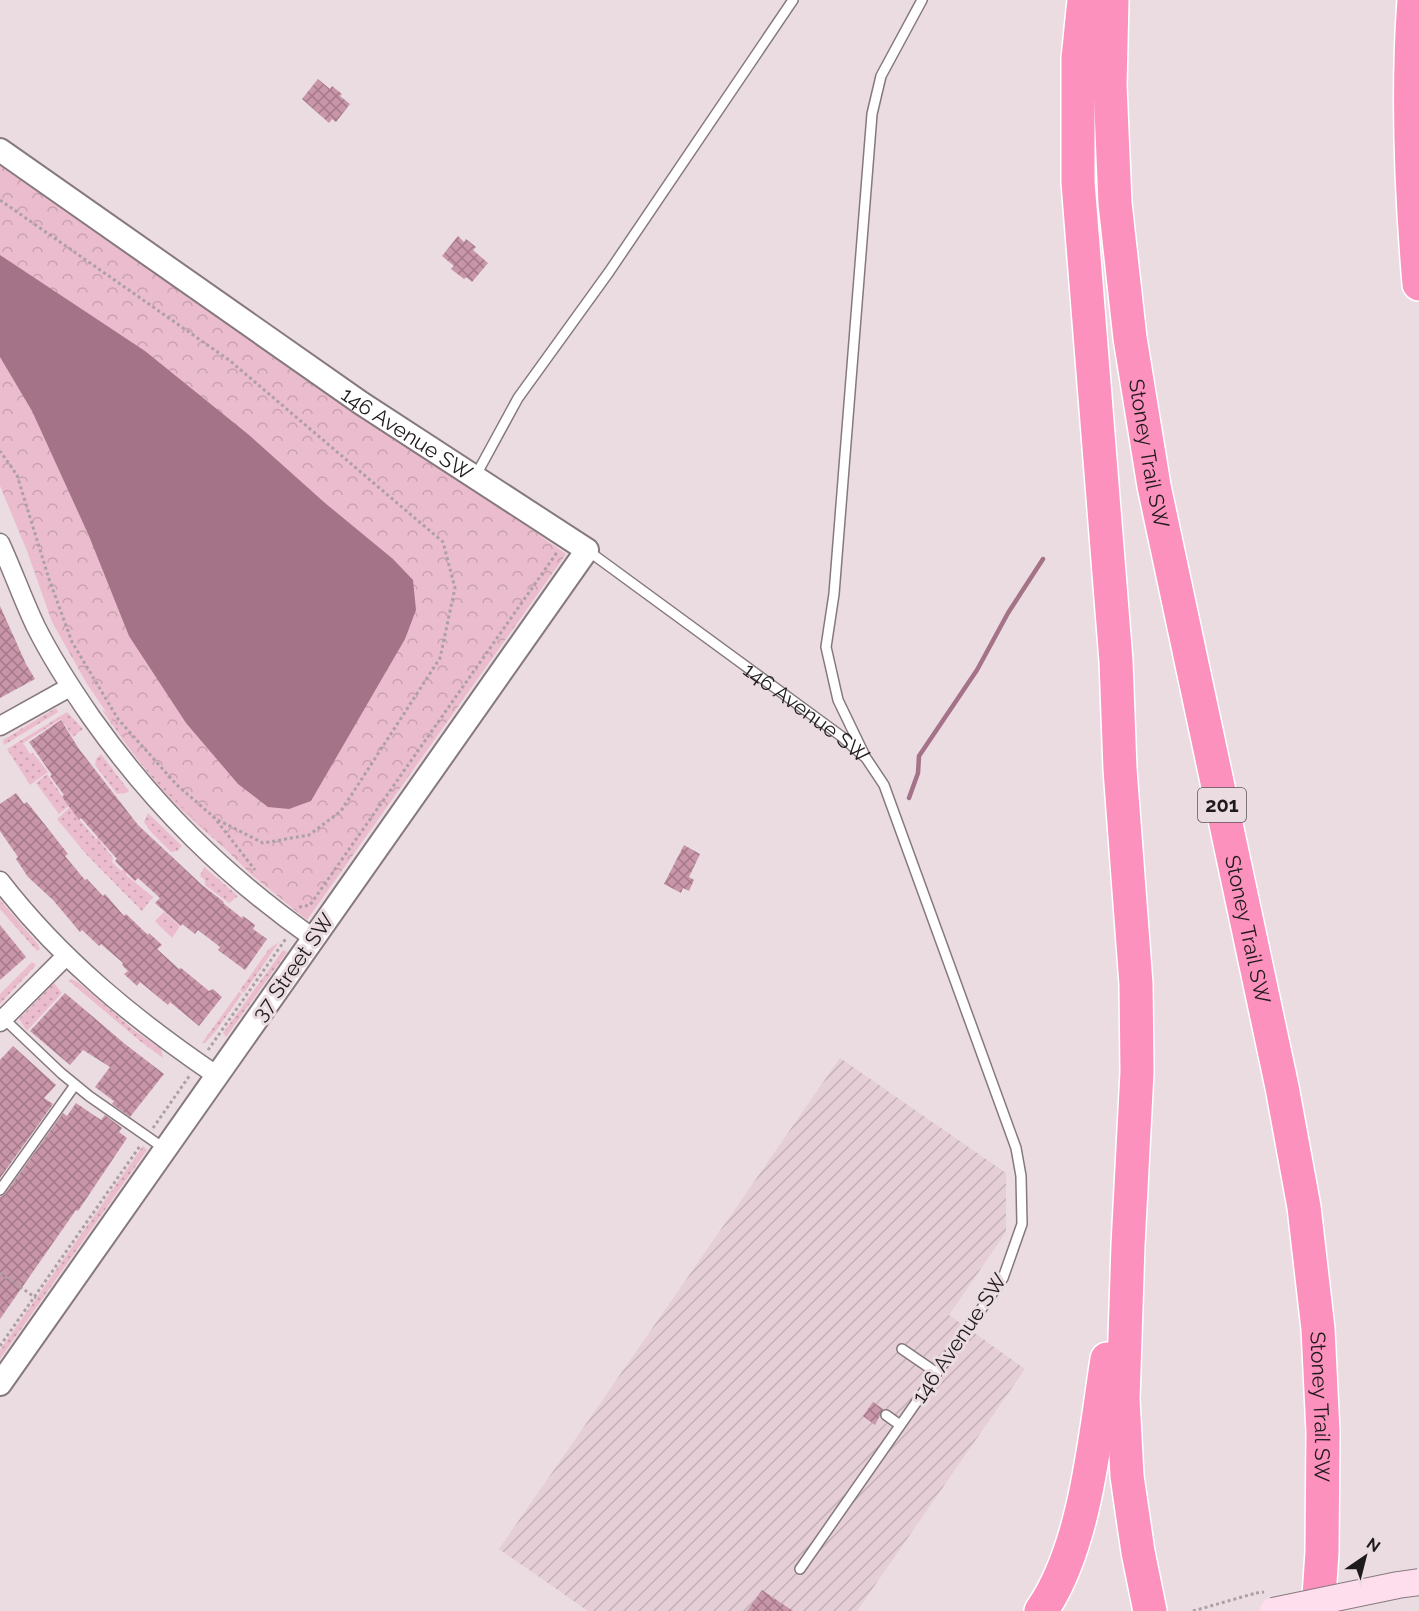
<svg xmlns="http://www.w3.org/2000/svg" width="1419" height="1611" viewBox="0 0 1419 1611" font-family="Raleway,sans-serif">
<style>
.industrial{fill:url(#industrial-furrows)}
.grass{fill:url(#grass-dots)}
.park{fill:url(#park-crowns)}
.water{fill:#a57387}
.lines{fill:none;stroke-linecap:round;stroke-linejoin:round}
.stream{stroke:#a57387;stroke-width:4.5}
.building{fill:url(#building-cross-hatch)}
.service-casing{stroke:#86797e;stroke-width:12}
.minor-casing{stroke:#86797e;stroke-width:21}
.tertiary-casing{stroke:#86797e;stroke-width:26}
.motorway-casing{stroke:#fff;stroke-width:36}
.path{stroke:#aca0a5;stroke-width:3;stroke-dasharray:3 3;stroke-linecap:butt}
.service{stroke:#fff;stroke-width:9}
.minor{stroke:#fff;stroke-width:18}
.tertiary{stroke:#fff;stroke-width:22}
.motorway{stroke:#fd91be;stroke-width:33}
.secondary-bridge-casing{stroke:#86797e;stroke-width:28;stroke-linecap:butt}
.path-bridge{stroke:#aca0a5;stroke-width:3;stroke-dasharray:3 3;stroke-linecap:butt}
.secondary-bridge{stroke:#fedeec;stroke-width:26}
.labels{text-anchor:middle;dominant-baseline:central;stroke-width:6;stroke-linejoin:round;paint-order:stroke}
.shield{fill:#ebdce2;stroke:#5c5457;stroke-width:1.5}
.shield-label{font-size:20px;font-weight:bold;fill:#1f1a1c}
.street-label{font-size:21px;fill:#1f1a1c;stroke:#ebdce2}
</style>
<defs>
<pattern id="industrial-furrows" width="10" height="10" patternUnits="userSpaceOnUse" patternTransform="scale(1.5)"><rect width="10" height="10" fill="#e5ced6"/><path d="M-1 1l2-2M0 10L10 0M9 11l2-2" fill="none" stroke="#c4b0b7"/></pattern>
<pattern id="grass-dots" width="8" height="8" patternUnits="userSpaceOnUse" patternTransform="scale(1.5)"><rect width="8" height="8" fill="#ebbccd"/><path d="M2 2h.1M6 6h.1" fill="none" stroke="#c9a1af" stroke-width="1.8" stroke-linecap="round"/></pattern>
<pattern id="park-crowns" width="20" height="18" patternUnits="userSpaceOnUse" patternTransform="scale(1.5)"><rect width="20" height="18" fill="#ebbccd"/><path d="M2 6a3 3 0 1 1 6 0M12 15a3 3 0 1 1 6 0" fill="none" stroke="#c9a1af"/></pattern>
<pattern id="building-cross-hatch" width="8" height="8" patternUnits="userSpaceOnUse" patternTransform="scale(1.5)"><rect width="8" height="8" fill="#c995a9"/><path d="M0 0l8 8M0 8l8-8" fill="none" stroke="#a37989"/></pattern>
</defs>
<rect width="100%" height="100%" fill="#ebdce2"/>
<!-- industrial -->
<polygon class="industrial" points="840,1058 1006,1173 1006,1232 949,1315 1025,1369 857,1611 588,1611 499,1549"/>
<!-- grass -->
<g class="grass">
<polygon points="56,708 58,712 4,745 3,740"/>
<path d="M102,710L105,711L171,790L246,866C219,843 191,821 167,795C143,768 122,739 102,710Z"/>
<polygon points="67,712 83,729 73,737 61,719 23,743 30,754 33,753 48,772 30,785 7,749"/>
<polygon points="101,754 129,791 126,793 117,794 95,765 96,759"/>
<polygon points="47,774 69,806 59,814 36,783"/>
<polygon points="70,807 72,811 96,839 114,824 100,841 113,858 112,862 121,871 131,863 126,875 153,897 142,911 86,854 57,819"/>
<polygon points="148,813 182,846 177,851 171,852 150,831 144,822"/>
<polygon points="204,867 238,896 229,903 205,885 205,880 200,876"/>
<polygon points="0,900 38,944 40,949 37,951 0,909"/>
<polygon points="164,912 180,926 172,938 155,921"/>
<polygon points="279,942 244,993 240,990 269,949"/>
<polygon points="283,950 287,952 226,1037 223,1033"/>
<polygon points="32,962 36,965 0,1004 0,994"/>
<polygon points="71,979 78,982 134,1030 161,1049 163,1058 140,1041 69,981"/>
<polygon points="54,983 62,993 27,1031 19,1019"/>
<polygon points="239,992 242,994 215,1032 205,1043 202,1043"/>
<polygon points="143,1146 147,1150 0,1359 0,1350"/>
</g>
<!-- park -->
<polygon class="park" points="0,151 566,554 307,920 253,876 188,813 134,752 87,684 52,622 27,551 0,486"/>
<!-- water -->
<polygon class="water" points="0,255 145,351 249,435 325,503 393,559 413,580 416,610 405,639 311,801 289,809 268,807 238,784 186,723 129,636 89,536 32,411 0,357"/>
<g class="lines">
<!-- stream -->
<polyline class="stream" points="909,798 918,773 919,756 977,670 1008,613 1043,559"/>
</g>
<!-- building -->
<g class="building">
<polygon points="318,79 330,89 332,86 342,94 340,96 350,104 336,122 332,119 329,123 302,99"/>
<polygon points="458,236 464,242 466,239 476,247 473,250 488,263 472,282 466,277 464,279 451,269 454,266 442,256"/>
<polygon points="0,606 26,664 35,679 0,698"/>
<polygon points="61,720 79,749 138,825 202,885 224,902 223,903 242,918 243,916 255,925 253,929 267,939 245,970 218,950 220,947 198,930 195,934 182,924 181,926 155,903 160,898 138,878 135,881 115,861 117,859 81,818 79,820 62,797 64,795 50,776 52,775 29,742"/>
<polygon points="16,793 24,804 27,802 68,854 65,856 85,880 87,879 103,896 105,894 124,916 126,914 148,935 149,933 162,945 157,949 179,969 181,968 209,991 213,989 222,997 199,1026 170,1002 168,1005 140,982 137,986 124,974 128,971 122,965 123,963 101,944 99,946 82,930 80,932 53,900 28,877 16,859 18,857 0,831 0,804"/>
<polygon points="684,845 700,854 689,877 694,880 689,891 683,888 681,893 664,884"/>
<polygon points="0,925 26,957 0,980"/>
<polygon points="65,993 125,1044 164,1074 130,1117 112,1104 114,1101 95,1087 110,1067 83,1050 70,1065 30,1031"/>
<polygon points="13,1046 56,1085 44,1098 53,1104 0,1178 0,1060"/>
<polygon points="76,1103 101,1120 105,1115 122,1128 119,1132 127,1138 78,1211 76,1210 0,1319 0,1197 5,1194 63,1113 67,1116"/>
<polygon points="873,1402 883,1409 875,1425 863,1416"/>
<polygon points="762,1590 793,1611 747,1611"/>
</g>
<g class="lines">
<defs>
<g id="service">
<polyline points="475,477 518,398 609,272 793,0"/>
<path id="s1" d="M587,550L841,736L866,758L884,785L1016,1148L1021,1176L1022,1224L1003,1278L800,1569"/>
<polyline points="864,754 838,700 826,647 834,594 872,114 881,76 922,0"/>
<polyline points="2,1017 61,1073 89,1096 165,1149"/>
<polyline points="0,1190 75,1085"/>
<polyline points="902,1349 937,1373"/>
<polyline points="886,1415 900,1425"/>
</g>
<g id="minor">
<path d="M0,543C13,571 23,600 36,627C52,659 71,688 91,717C154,806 224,875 313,938"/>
<polyline points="0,726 70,687"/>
<path d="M0,881C60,959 135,1020 216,1075"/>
<polyline points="0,1022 66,956"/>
</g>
<g id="tertiary">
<path id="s2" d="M0,150L361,403L587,550L0,1384"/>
</g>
<g id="motorway">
<polyline points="1084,0 1078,59 1078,182 1116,661 1120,769 1136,984 1137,1072 1128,1245 1123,1399 1127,1476 1138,1552 1150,1611"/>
<path id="s3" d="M1112,0L1110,85L1115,203L1130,338L1154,486L1282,1087L1304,1207L1318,1329L1323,1432L1322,1552L1318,1611"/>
<path d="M1414,0C1407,95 1411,189 1419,284"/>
<path d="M1041,1611C1086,1547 1095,1436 1107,1359"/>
</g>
</defs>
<!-- service casing -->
<use href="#service" class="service-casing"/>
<!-- minor casing -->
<use href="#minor" class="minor-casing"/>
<!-- tertiary casing -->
<use href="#tertiary" class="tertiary-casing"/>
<!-- motorway casing -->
<use href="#motorway" class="motorway-casing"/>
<!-- path -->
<g class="path">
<polyline points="0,200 229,360 443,542 455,588 440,658 341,811 309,835 263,843 216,819 177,785 118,719 72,642 49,579 17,475 0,451"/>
<polyline points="217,821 255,870"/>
<polyline points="299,907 310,905 558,551"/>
<polyline points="208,1050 287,937"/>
<polyline points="153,1128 190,1075"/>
<polyline points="0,1273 36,1298"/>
<polyline points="0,1346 140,1146"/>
<polyline points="1193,1611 1256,1593"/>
</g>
<!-- service -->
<use href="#service" class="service"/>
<!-- minor -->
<use href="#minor" class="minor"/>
<!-- tertiary -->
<use href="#tertiary" class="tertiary"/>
<!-- motorway -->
<use href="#motorway" class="motorway"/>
<defs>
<polyline id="secondary-bridge" points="1273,1611 1398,1585 1419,1582"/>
</defs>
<!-- secondary-bridge casing -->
<use href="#secondary-bridge" class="secondary-bridge-casing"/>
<!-- path-bridge -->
<polyline class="path-bridge" points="1256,1593 1264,1592"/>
<!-- secondary-bridge -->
<use href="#secondary-bridge" class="secondary-bridge"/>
</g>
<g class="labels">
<!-- shield labels -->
<rect class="shield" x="1198" y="788" width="48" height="34" rx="4.5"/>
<g class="shield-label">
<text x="1222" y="805">201</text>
</g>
<!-- street labels -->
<g class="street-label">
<text stroke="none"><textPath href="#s2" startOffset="496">146 Avenue SW</textPath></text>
<text stroke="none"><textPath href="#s3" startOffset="456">Stoney Trail SW</textPath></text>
<text stroke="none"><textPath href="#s1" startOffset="273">146 Avenue SW</textPath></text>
<text stroke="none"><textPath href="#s3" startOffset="942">Stoney Trail SW</textPath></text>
<text transform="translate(293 967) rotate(-55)">37 Street SW</text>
<text transform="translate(959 1338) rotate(-56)">146 Avenue SW</text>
<text stroke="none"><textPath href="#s3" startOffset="1426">Stoney Trail SW</textPath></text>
</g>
</g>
<!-- north arrow -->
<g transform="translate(1365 1557) rotate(35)" stroke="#ebdce2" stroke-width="4.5" paint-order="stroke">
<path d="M0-4.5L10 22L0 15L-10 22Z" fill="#1f1a1c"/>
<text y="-9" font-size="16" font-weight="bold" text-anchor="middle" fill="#1f1a1c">N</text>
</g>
</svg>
